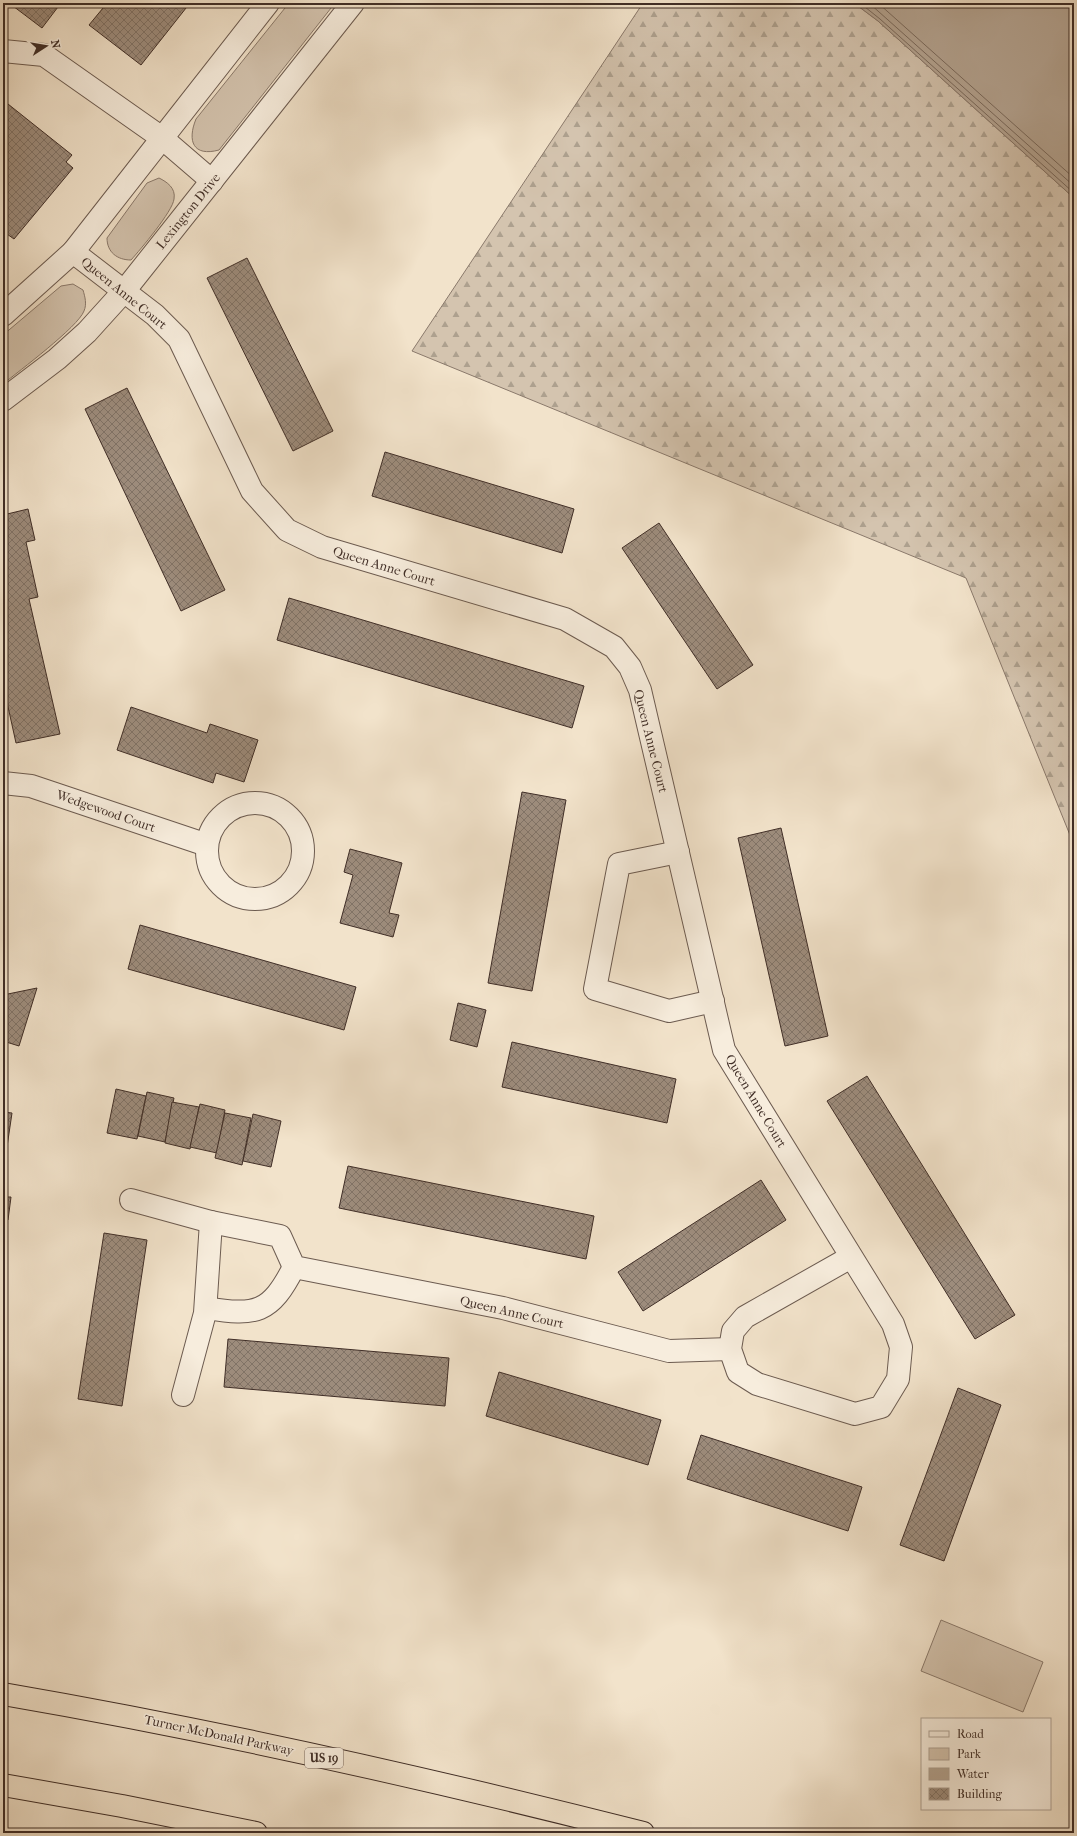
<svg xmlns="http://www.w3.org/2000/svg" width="1077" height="1836" viewBox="0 0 1077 1836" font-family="'IM FELL French Canon',serif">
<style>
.green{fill:#d4c4af;stroke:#8a796b}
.forest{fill:url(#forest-firs);stroke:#8a796b}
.water{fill:#b5a593;stroke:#867568}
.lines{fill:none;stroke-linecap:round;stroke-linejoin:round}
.shore{stroke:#7a6a5d;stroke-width:1}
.building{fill:url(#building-cross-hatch);stroke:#402e27}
.minor-casing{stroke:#6c5b50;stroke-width:24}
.motorway-casing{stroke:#402e27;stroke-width:24}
.minor{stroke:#f7eddd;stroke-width:22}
.motorway{stroke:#f2e3cb;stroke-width:22}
.labels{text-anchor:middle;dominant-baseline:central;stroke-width:3;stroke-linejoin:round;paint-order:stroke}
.shield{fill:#f7eddd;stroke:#77675e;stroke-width:1}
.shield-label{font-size:12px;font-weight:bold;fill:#402e27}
.street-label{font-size:13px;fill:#402e27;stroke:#f7eddd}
</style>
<defs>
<pattern id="forest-firs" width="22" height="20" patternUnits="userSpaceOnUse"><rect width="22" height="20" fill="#d4c4af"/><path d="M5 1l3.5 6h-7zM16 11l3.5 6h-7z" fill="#ada08e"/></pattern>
<pattern id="building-cross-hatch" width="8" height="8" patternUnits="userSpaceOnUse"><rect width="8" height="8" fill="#9d8c7c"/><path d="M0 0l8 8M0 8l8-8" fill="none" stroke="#817366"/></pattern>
</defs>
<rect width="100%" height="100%" fill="#f2e3cb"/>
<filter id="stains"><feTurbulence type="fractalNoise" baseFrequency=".005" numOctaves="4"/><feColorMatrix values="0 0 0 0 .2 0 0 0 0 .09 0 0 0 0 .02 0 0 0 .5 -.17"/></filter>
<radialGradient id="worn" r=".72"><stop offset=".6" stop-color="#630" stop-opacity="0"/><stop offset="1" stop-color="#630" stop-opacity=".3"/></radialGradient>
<!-- green -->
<g class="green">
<path d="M289,3H335L219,150C193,157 187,141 196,119Z"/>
<path d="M159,178C167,182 176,188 174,199C173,211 140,250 131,260C117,260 107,252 107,238L147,183Z"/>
<path d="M73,284L83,290C85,297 87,304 84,311C78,327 19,371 3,384V335L61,286Z"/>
<polygon points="941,1620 1043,1662 1023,1712 921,1671"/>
</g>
<!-- forest -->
<polygon class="forest" points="643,3 854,3 878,21 1074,198 1074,845 966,578 412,351"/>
<!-- water -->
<polygon class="water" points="854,3 1074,3 1074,198 878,21"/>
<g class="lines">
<!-- shore -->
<g class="shore">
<polyline points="860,3 880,19 1074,193"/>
<polyline points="869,3 1074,186"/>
<polyline points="878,3 1074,178"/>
</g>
</g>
<!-- building -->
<g class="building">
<polygon points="9,3 61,3 42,28"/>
<polygon points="97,3 190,3 141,65 89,25 103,8"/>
<polygon points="8,104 72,155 66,162 73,168 14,239 7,234 3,239 3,110"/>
<polygon points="247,258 333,431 293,451 207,278"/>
<polygon points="127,388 225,590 181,611 85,409"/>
<polygon points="385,452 574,509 562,553 372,496"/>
<polygon points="28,509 35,540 26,542 38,597 29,599 60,734 16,743 3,684 3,515"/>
<polygon points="659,523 753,665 717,689 622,548"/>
<polygon points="289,598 584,686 572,728 277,640"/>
<polygon points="131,707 207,733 210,724 258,740 244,782 216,773 213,783 117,750"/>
<polygon points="522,792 566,800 532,991 488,983"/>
<polygon points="781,828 828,1036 785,1046 738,838"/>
<polygon points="350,849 402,863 389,913 399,915 393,937 340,923 353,875 344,872"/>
<polygon points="140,925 356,987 344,1030 128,969"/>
<polygon points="37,988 19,1046 3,1041 3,995"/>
<polygon points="458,1003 486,1010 477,1047 450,1040"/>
<polygon points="512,1042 676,1079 667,1123 502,1087"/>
<polygon points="867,1076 1015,1315 975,1339 827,1101"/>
<polygon points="116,1089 146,1096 137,1139 107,1133"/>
<polygon points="147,1092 174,1098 165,1142 138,1136"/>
<polygon points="172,1102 199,1107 190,1149 165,1143"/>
<polygon points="200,1104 225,1110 217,1153 190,1147"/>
<polygon points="3,1112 12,1113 3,1174"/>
<polygon points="225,1113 251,1118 242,1165 215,1158"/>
<polygon points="253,1114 281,1121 271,1167 243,1161"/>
<polygon points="348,1166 594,1216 586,1259 339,1208"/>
<polygon points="761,1180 786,1220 643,1311 618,1272"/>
<polygon points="3,1197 11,1197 8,1220 3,1219"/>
<polygon points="104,1233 147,1240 122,1406 78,1399"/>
<polygon points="228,1339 449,1358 445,1406 224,1387"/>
<polygon points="499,1372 661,1420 648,1465 486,1416"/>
<polygon points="958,1388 1001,1405 944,1561 900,1545"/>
<polygon points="701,1435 862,1487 848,1531 687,1479"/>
</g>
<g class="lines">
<defs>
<g id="minor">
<polyline points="3,51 44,55 162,138 212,181"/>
<polyline points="73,252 155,315 179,339 252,491 287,530 322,547 565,619 614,647 630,667 640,690 724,1050 893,1324 901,1347 898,1379 881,1407 855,1414 757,1384 738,1372 730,1349 733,1331 745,1317 851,1257"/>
<polyline points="3,315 73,252 268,3"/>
<polyline points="3,400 57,359 87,332 125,290 353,3"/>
<polyline points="3,783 31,786 207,845"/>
<circle cx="255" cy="851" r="48"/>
<polyline points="678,852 619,864 595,989 669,1011 713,1001"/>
<polyline points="131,1200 211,1222"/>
<path d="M206,1308C256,1316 270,1314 294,1267"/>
<polyline points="183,1395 205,1313 211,1222 280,1236 294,1267 503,1308 669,1351 730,1349"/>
</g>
<g id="motorway">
<path d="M3,1694C218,1731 431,1779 643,1833"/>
<polyline points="3,1785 122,1806 256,1833"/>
</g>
</defs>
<!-- minor casing -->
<use href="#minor" class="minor-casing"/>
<!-- motorway casing -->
<use href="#motorway" class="motorway-casing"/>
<!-- minor -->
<use href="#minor" class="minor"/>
<!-- motorway -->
<use href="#motorway" class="motorway"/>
</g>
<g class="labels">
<!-- shield labels -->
<rect class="shield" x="305" y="1748" width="38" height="20" rx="3"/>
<g class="shield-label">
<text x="324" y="1758">US 19</text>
</g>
<!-- street labels -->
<g class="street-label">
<text transform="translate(188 211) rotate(-51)">Lexington Drive</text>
<text transform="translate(124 293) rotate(39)">Queen Anne Court</text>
<text transform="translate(384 566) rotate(17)">Queen Anne Court</text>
<text transform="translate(651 741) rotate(76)">Queen Anne Court</text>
<text transform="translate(106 811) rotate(19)">Wedgewood Court</text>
<text transform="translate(756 1101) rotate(59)">Queen Anne Court</text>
<text transform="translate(512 1312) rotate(13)">Queen Anne Court</text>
<text transform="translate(219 1735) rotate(12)">Turner McDonald Parkway</text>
</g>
</g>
<!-- margin -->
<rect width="1077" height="1836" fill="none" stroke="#f2e3cb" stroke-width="16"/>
<rect x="4" y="4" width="1069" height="1828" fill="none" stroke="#402e27" stroke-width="2"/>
<rect x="8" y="8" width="1061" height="1820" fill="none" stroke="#402e27"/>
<!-- legend -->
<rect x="921" y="1718" width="130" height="92" fill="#f7eddd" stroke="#aea194"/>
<rect x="929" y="1731" width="20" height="6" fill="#f7eddd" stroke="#aea194"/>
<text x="957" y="1738" font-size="12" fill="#402e27">Road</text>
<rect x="929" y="1748" width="20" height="12" fill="#d4c4af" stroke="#aea194"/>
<text x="957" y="1758" font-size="12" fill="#402e27">Park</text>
<rect x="929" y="1768" width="20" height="12" fill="#b5a593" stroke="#aea194"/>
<text x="957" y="1778" font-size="12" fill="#402e27">Water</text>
<rect x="929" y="1788" width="20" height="12" fill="url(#building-cross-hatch)" stroke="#aea194"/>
<text x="957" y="1798" font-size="12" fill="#402e27">Building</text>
<!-- north arrow -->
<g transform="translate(46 46) rotate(78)" stroke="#f7eddd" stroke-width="3" paint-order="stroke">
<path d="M0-3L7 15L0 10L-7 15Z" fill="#402e27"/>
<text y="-6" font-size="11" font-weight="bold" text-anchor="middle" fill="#402e27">N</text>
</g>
<rect width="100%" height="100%" filter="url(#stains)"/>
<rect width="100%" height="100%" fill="url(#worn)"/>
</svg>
